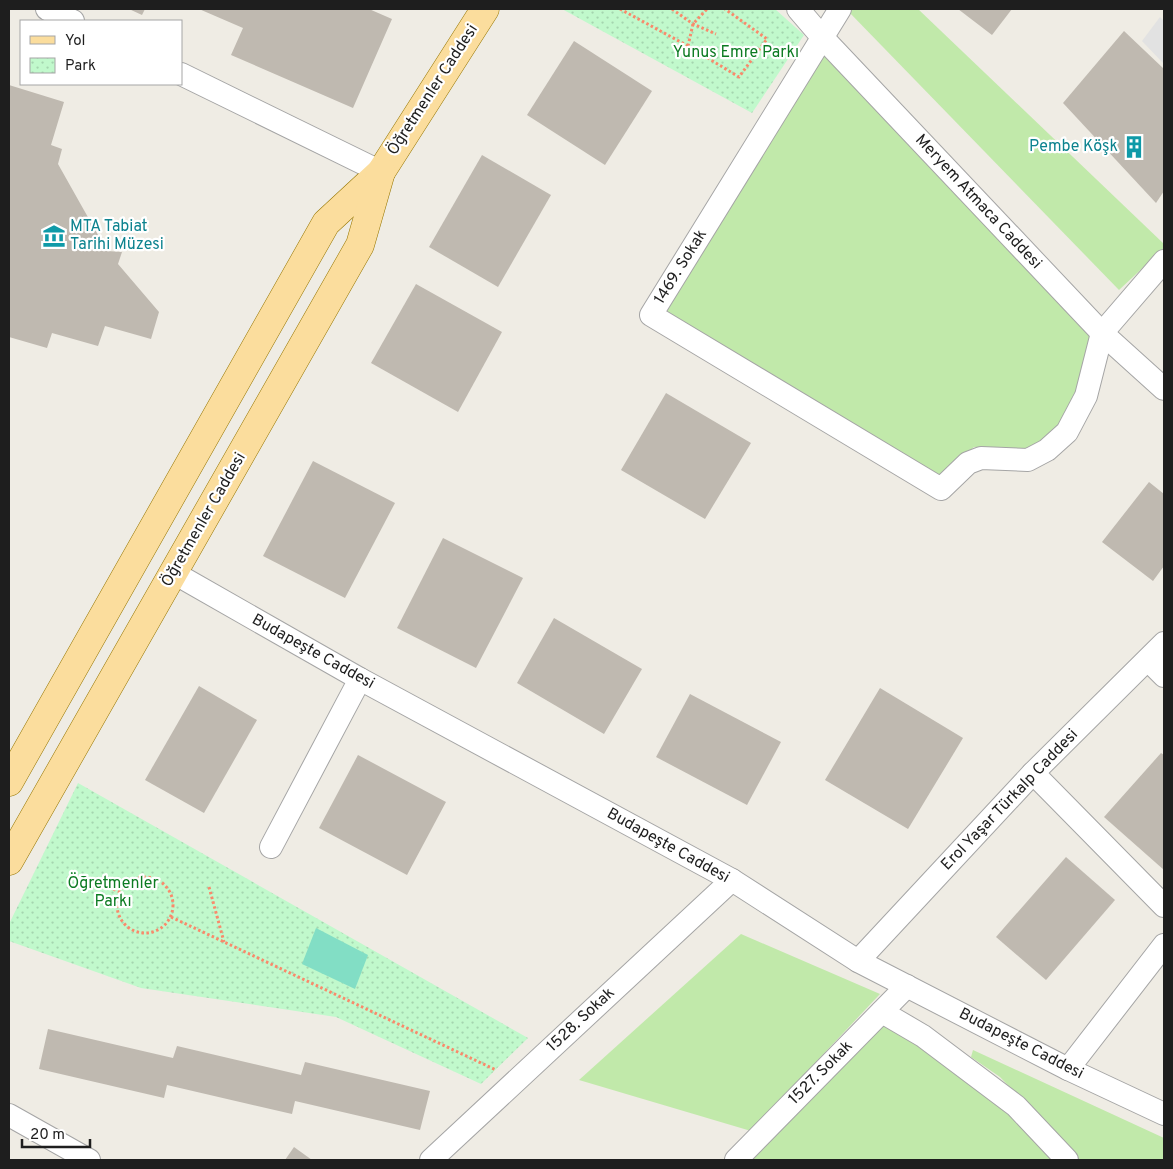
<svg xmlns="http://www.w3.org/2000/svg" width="1173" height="1169" viewBox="0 0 1173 1169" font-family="Overpass,sans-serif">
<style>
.grass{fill:#c1e9aa}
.park{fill:url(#park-dots)}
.pitch{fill:#82dec5}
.parking{fill:#e2e2e2}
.building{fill:#bfb9b0}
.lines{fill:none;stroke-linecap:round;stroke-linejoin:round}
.minor-casing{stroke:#a5a5a5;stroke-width:24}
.major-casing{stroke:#967601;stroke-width:29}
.path{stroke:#f98a6b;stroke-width:3;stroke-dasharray:2.5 2.5;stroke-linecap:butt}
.minor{stroke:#fff;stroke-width:22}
.major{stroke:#fbdd9d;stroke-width:28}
.labels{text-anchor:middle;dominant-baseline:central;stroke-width:4.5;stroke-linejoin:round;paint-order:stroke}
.park-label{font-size:16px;fill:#0c7b22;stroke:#fff}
.street-label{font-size:16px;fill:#1e1e1e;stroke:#fff}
.culture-label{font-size:16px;fill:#0d838f;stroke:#fff;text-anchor:end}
</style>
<defs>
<pattern id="park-dots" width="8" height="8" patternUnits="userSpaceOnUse" patternTransform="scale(1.25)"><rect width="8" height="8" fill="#c1f9cc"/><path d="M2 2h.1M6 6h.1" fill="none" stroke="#a5d5af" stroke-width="1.8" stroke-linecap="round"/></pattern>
</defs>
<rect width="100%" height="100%" fill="#efece4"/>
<!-- grass -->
<g class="grass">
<polygon points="849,9 918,9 1164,244 1164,248 1119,290 848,11"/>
<polygon points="825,51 1093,337 1076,394 1060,428 1024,451 974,447 938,479 663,314"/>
<polygon points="741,934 880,994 751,1131 579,1080"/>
<polygon points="880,1021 1004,1103 1054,1160 748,1160"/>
<polygon points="973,1050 1164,1138 1164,1160 1080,1160 1000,1077 971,1057"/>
</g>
<!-- park -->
<g class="park">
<polygon points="562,9 775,9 804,35 752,113"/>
<polygon points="78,783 528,1038 481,1084 336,1017 141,988 9,941 9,924"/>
</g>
<!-- pitch -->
<polygon class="pitch" points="316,928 368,955 355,989 302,964"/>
<!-- parking -->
<polygon class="parking" points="1160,17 1164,21 1164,64 1142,41"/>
<!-- building -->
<g class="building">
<polygon points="129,9 145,9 142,15"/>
<polygon points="199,9 369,9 392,19 353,108 231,55 243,28"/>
<polygon points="958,9 1012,9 992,35"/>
<polygon points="1124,31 1164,69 1164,191 1156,203 1063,103"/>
<polygon points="574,41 652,91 605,165 527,115"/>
<polygon points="9,85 64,102 51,145 62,149 58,164 107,251 122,252 118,264 159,312 151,339 105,326 98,346 52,333 47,348 9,337"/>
<polygon points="482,155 551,195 498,287 429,247"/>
<polygon points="416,284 502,332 458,412 371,363"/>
<polygon points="666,393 751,443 705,519 621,470"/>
<polygon points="313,461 395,503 345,598 263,556"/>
<polygon points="1149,482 1164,494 1164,566 1153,581 1102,542"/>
<polygon points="443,538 523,578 476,668 397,628"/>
<polygon points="554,618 642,669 604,734 517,683"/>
<polygon points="199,686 257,720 204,813 145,780"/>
<polygon points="880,688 963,738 908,829 825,780"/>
<polygon points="690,694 781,742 747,805 656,757"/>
<polygon points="1161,753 1164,755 1164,870 1104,817"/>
<polygon points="358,755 446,802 407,875 319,828"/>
<polygon points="1066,857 1115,900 1046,980 996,937"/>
<polygon points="48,1029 173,1058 177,1046 301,1075 305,1062 430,1091 420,1130 295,1101 292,1114 167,1085 164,1098 39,1069"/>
<polygon points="294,1147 312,1160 285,1160"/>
</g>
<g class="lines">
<defs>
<g id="minor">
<polyline points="47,9 73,21"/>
<polyline points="798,9 822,37 1102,333 1164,389"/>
<polyline points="840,9 651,315 941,489 968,463 981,458 1028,460 1047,450 1067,432 1086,396 1102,333 1164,261"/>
<polyline points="181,74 381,172"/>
<polyline points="174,573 360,679 732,880 858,961 1068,1069 1164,1114"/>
<polyline points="1148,660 1164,676"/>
<polyline points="1033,773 1164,906"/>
<polyline points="271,847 360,679"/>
<polyline points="858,961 1033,773 1164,643"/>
<polyline points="882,1012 923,1036 1016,1106 1067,1160"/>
<polyline points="1068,1069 1164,945"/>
<polyline points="9,1115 89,1160"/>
<polyline points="431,1160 732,880"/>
<polyline points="736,1160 907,986"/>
</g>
<g id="major">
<polyline points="9,782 326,223 381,172 485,9"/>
<polyline points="9,861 360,245 381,172"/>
</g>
</defs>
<!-- minor casing -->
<use href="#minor" class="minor-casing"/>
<!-- major casing -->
<use href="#major" class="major-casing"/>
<!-- path -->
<g class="path">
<polyline points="620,9 688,46 739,77 767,39 725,9"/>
<polyline points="672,9 693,24 716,34"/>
<polyline points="688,46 693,24 707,9"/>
<circle cx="145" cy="905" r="28"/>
<polyline points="95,881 120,892"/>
<polyline points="209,887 224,942"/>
<polyline points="171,917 496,1070"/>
</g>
<!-- minor -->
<use href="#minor" class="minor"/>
<!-- major -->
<use href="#major" class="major"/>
</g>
<!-- icons -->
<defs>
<symbol id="building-bare" viewBox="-9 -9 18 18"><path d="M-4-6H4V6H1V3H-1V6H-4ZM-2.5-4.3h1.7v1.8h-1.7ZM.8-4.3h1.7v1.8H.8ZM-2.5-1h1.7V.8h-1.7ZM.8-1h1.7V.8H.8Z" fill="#0f9aa8" stroke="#fff" stroke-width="2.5" paint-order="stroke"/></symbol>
<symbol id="museum-bare" viewBox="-9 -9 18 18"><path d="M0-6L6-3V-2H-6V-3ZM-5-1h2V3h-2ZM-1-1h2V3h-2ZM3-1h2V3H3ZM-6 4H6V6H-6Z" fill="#0f9aa8" stroke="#fff" stroke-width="2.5" paint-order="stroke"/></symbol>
</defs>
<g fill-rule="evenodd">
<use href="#building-bare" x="1118" y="131" width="32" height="32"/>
<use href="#museum-bare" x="38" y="220" width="32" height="32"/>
</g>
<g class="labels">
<!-- park labels -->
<g class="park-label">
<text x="736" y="53">Yunus Emre Parkı</text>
<text x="113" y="884">Öğretmenler<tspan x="113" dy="18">Parkı</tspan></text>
</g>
<!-- street labels -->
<g class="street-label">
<text transform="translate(433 90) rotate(-57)">Öğretmenler Caddesi</text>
<text transform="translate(978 202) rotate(47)">Meryem Atmaca Caddesi</text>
<text transform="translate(681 267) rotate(-58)">1469. Sokak</text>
<text transform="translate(204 520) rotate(-60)">Öğretmenler Caddesi</text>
<text transform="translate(313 652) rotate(29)">Budapeşte Caddesi</text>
<text transform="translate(1010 800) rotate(-46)">Erol Yaşar Türkalp Caddesi</text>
<text transform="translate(668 846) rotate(29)">Budapeşte Caddesi</text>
<text transform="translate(581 1020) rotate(-43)">1528. Sokak</text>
<text transform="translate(1021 1044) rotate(27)">Budapeşte Caddesi</text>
<text transform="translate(821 1073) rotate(-45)">1527. Sokak</text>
</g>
<!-- culture labels -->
<g class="culture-label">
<text x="1118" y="147">Pembe Köşk</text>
<text x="70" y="227" text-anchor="start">MTA Tabiat<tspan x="70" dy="18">Tarihi Müzesi</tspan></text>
</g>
</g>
<!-- border -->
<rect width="1173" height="1169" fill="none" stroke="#1e1e1e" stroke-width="20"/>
<!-- legend -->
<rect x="20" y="20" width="162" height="65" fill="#ffffff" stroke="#a5a5a5"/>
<rect x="30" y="36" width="25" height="8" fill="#fbdd9d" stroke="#a5a5a5"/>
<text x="65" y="45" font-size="15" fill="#1e1e1e">Yol</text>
<rect x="30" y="58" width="25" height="15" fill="url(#park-dots)" stroke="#a5a5a5"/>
<text x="65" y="70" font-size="15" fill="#1e1e1e">Park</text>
<!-- scale -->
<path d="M22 1139v8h68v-8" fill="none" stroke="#1e1e1e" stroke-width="2.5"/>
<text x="30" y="1139" font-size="15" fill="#1e1e1e" stroke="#ffffff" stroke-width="4" paint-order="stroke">20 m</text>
</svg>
